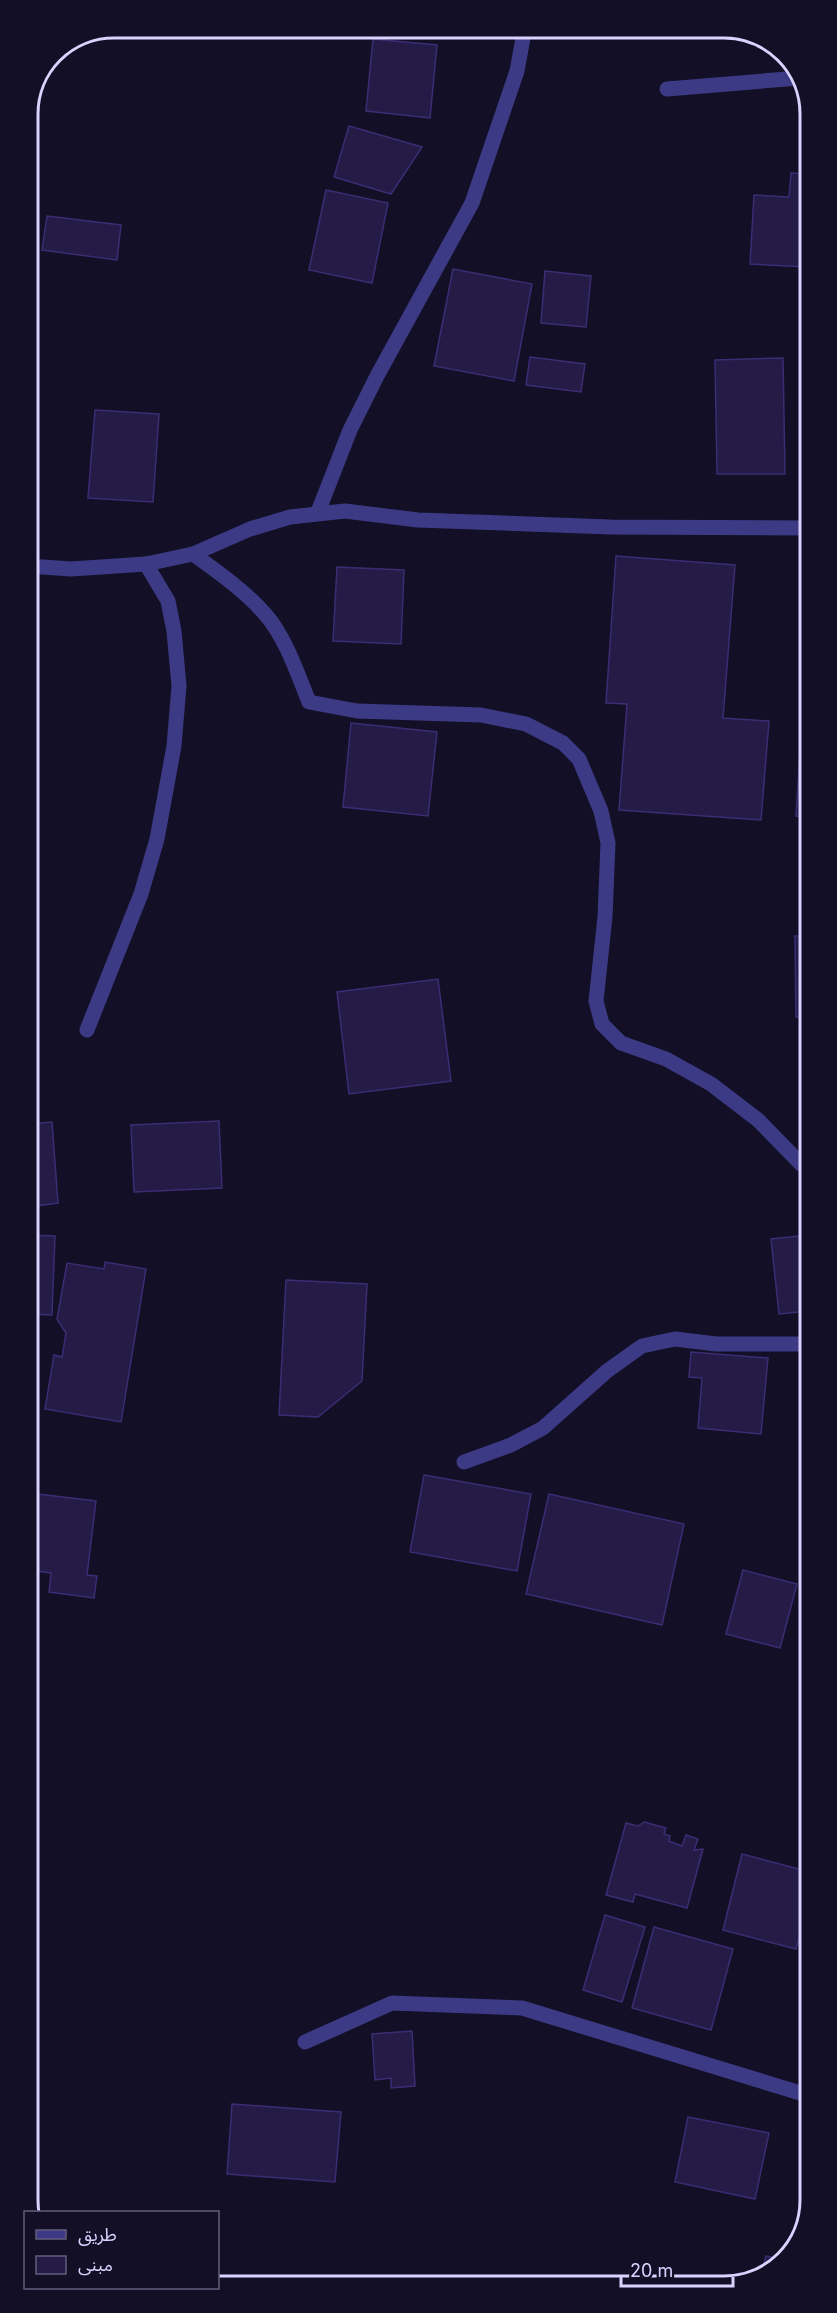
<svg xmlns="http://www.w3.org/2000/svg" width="837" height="2313" viewBox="0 0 837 2313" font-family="Inter,'Noto Sans Arabic',sans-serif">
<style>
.building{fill:#241b47;stroke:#3b2d73;stroke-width:1.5}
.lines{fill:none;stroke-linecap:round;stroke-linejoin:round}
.street{stroke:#3d3a85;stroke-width:15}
.rim{fill:none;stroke:#d9d4ff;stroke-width:3}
</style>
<rect width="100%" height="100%" fill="#130f26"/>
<!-- building -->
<g class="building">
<polygon points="373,39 437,45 430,118 366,111"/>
<polygon points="349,126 422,147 391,194 334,177"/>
<polygon points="791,173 807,174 807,267 750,264 754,195 789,197"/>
<polygon points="326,190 388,203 372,283 309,270"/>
<polygon points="47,216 121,225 117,260 42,250"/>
<polygon points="453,269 532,284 514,381 434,366"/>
<polygon points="545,271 591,276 586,327 541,323"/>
<polygon points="530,357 585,364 581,392 526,385"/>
<polygon points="783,358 785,474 717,474 715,360"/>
<polygon points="95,410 159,414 153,502 88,498"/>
<polygon points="616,556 735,565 723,718 769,721 761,820 619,810 627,704 606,703"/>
<polygon points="337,567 404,570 401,644 333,641"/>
<polygon points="351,723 437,732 428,816 343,807"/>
<polygon points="801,736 808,736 808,817 796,816"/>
<polygon points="795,936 808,936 808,1017 796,1017"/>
<polygon points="438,979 451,1081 349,1094 337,992"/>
<polygon points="219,1121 222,1188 134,1192 131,1125"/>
<polygon points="52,1122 58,1203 29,1207 29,1124"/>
<polygon points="29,1235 55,1236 52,1315 29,1314"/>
<polygon points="809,1235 809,1311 779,1314 771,1239"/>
<polygon points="105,1262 146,1269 121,1422 45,1409 54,1355 62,1357 66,1333 57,1319 67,1263 104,1269"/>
<polygon points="286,1280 367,1284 362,1381 318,1417 279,1415"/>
<polygon points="691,1352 768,1358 761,1434 698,1428 702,1378 689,1377"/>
<polygon points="424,1475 531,1494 517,1571 410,1552"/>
<polygon points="29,1493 96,1501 87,1575 97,1576 94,1598 49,1592 51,1573 29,1570"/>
<polygon points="549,1494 684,1524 662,1625 526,1594"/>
<polygon points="743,1570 797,1584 780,1648 726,1634"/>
<polygon points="644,1822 666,1828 664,1834 670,1836 669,1841 682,1846 686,1835 698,1839 694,1850 703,1849 687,1908 635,1894 633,1902 606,1895 626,1823 638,1826"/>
<polygon points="742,1854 810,1872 807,1887 810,1887 810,1921 804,1920 796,1949 723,1930"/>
<polygon points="605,1915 645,1927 622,2002 583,1990"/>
<polygon points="654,1927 733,1949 711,2030 632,2008"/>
<polygon points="412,2031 415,2086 391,2088 391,2078 375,2080 372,2034"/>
<polygon points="232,2104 341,2112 335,2182 227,2174"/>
<polygon points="688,2117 769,2133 755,2199 675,2182"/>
<polygon points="766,2256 781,2260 761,2273"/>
</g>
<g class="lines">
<!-- street -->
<g class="street">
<polyline points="667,89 799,78"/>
<polyline points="318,512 350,430 377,376 472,203 517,71 525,27"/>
<path d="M193,554C218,572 245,591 265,614C285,636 298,675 309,702L357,711L481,715L526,724L563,743L579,759L601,811L608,843L605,917L596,1001L602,1024L621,1043L666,1059L711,1084L758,1120L801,1164"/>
<polyline points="28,566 71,569 146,564 193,554 250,529 290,517 345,511 418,520 610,527 808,528"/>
<polyline points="87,1030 141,894 157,839 174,746 179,686 174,631 168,601 146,564"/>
<polyline points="464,1462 511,1445 543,1428 607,1371 642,1346 675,1339 716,1344 809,1344"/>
<polyline points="305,2042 392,2003 522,2008 810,2096"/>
</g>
</g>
<!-- crop -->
<path d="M0 0H837V2313H0ZM114 38H724A76 76 0 0 1 800 114V2200A76 76 0 0 1 724 2276H114A76 76 0 0 1 38 2200V114A76 76 0 0 1 114 38Z" fill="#130f26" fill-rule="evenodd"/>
<path class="rim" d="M114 38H724A76 76 0 0 1 800 114V2200A76 76 0 0 1 724 2276H114A76 76 0 0 1 38 2200V114A76 76 0 0 1 114 38Z"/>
<!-- legend -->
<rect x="24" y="2211" width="195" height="78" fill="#130f26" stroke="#625e7d" stroke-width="1.5"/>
<rect x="36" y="2230" width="30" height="9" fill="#3d3a85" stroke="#625e7d" stroke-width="1.5"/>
<text x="78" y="2241" font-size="18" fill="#d9d4ff">طريق</text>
<rect x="36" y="2256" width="30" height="18" fill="#241b47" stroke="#625e7d" stroke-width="1.5"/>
<text x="78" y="2271" font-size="18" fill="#d9d4ff">مبنى</text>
<!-- scale -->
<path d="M621 2277v9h112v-9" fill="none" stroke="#d9d4ff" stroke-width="3"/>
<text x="630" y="2277" font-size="18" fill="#d9d4ff" stroke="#130f26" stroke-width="4.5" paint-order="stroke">20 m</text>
</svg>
